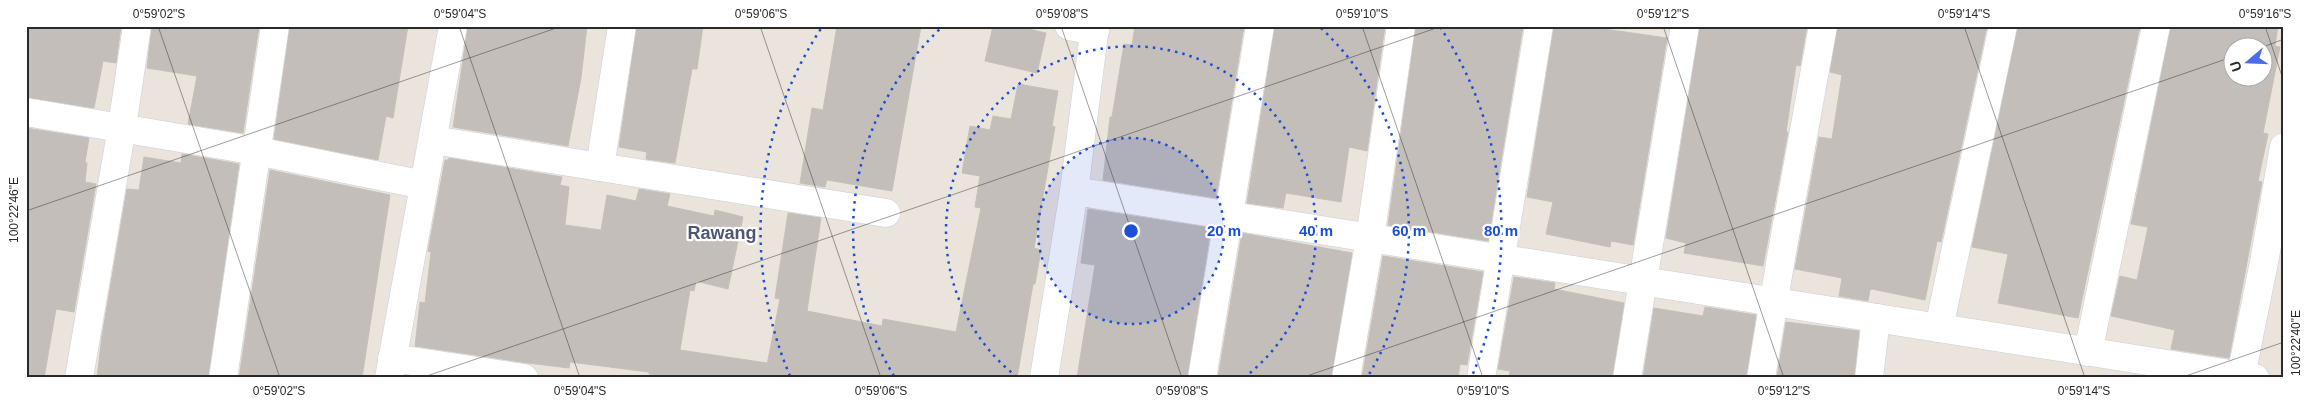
<svg xmlns="http://www.w3.org/2000/svg" width="2310" height="404" viewBox="0 0 2310 404" font-family="Helvetica,sans-serif">
<style>
.building{fill:#c3beb9;stroke:#c6c0b7;fill-rule:evenodd}
.lines{fill:none;stroke-linecap:round;stroke-linejoin:round}
.minor-casing{stroke:#cbcfda;stroke-width:29}
.minor{stroke:#fff;stroke-width:28}
.ticks{fill:none;stroke:#2a2a2a;stroke-width:1;stroke-opacity:0.45}
.ring{fill:none;stroke:#1d4ed8;stroke-width:2.5;stroke-dasharray:2.5 5}
.labels{text-anchor:middle;dominant-baseline:central;stroke-width:4.5;stroke-linejoin:round;paint-order:stroke}
.quarter-label{font-size:18px;font-weight:bold;fill:#4e5677;stroke:#fff}
.centre{fill:#1d4ed8;stroke:#fff;stroke-width:2.5}
.ring-label{font-size:15px;text-anchor:middle;font-weight:bold;fill:#1d4ed8;stroke:#fff;stroke-width:4.5;stroke-linejoin:round;paint-order:stroke}
.neatline{fill:none;stroke:#2a2a2a;stroke-width:2}
.ticks-label{font-size:12px;text-anchor:middle;fill:#2a2a2a}
</style>
<rect width="100%" height="100%" fill="#ebe4dd"/>
<!-- building -->
<g class="building">
<polygon points="26,26 121,26 116,63 103,61 94,108 26,97"/>
<polygon points="152,26 259,26 243,133 188,124 197,76 147,68"/>
<polygon points="290,26 408,26 393,118 386,116 378,160 274,139"/>
<polygon points="468,26 587,26 581,78 568,146 453,127"/>
<polygon points="637,26 703,26 697,69 692,69 675,163 646,159 647,152 619,147"/>
<polygon points="837,26 921,26 892,191 827,180 825,187 800,183 812,108 823,110"/>
<polygon points="993,26 1015,26 1046,33 1037,73 985,61"/>
<polygon points="1135,26 1244,26 1216,198 1103,180 1110,117 1112,117 1124,44 1132,45"/>
<polygon points="1275,26 1385,26 1367,151 1349,147 1341,202 1286,193 1283,208 1247,203"/>
<polygon points="1416,26 1523,26 1488,241 1388,225"/>
<polygon points="1554,26 1583,26 1667,38 1633,245 1611,241 1610,247 1546,234 1553,202 1527,197"/>
<polygon points="1700,26 1807,26 1800,66 1796,65 1786,132 1788,132 1763,266 1684,253 1686,243 1666,238"/>
<polygon points="1838,26 1987,26 1941,242 1937,241 1925,300 1872,289 1870,290 1868,301 1839,296 1842,278 1795,269 1819,137 1832,139 1842,75 1830,72"/>
<polygon points="2018,26 2140,26 2078,318 1998,303 2008,254 1972,247"/>
<path d="M2171,26H2278L2275,46L2280,47L2263,133L2268,134L2258,181L2262,182L2229,358L2171,349L2175,330L2111,316L2120,276L2137,280L2148,227L2131,224ZM2232,48H2262V78H2232Z"/>
<polygon points="1018,84 1058,91 1052,126 1055,127 1034,248 1041,250 1035,284 1033,284 1017,378 673,378 649,374 649,372 570,362 569,368 528,363 415,346 420,302 425,303 431,252 428,251 445,160 448,160 449,158 562,177 560,185 569,187 565,225 601,230 607,195 636,201 639,189 670,194 667,206 714,216 715,210 743,217 728,289 696,281 694,291 690,290 680,350 767,363 767,365 780,299 775,298 788,213 821,218 807,311 882,326 883,319 956,332 981,208 975,207 980,176 962,173 970,126 990,130 993,116 1011,119"/>
<polygon points="26,128 89,138 85,162 87,163 85,182 96,184 74,312 56,309 44,378 26,378"/>
<polygon points="182,154 239,164 208,378 97,378 102,336 127,189 139,190 144,157 181,163"/>
<polygon points="270,170 390,195 362,378 239,378"/>
<polygon points="1088,209 1211,228 1187,378 1077,378 1095,265 1081,263"/>
<polygon points="1242,233 1352,253 1331,378 1218,378"/>
<polygon points="1383,256 1483,272 1467,365 1460,364 1458,378 1362,378"/>
<polygon points="1514,277 1555,283 1554,289 1624,303 1612,378 1509,378 1510,371 1498,369"/>
<polygon points="1705,307 1756,315 1746,378 1643,378 1654,308 1703,316"/>
<polygon points="1786,322 1859,331 1854,378 1777,378"/>
</g>
<g class="lines">
<defs>
<g id="minor">
<polyline points="1069,26 1095,31"/>
<polyline points="26,112 257,151 424,185"/>
<polyline points="433,140 600,167 622,26"/>
<polyline points="600,167 886,213"/>
<polyline points="1074,191 2255,378"/>
<polyline points="1939,328 2003,26"/>
<polyline points="2088,352 2156,26"/>
<polyline points="392,358 524,378"/>
<polyline points="2241,376 2265,257 2284,147"/>
<polyline points="79,378 122,127 137,26"/>
<polyline points="223,378 275,26"/>
<polyline points="389,378 453,26"/>
<polyline points="1044,378 1074,191 1095,26"/>
<polyline points="1202,378 1260,26"/>
<polyline points="1346,378 1370,238 1401,26"/>
<polyline points="1481,378 1539,26"/>
<polyline points="1627,378 1685,26"/>
<polyline points="1761,378 1782,252 1823,26"/>
<polyline points="1869,378 1876,318"/>
</g>
</defs>
<!-- minor casing -->
<use href="#minor" class="minor-casing"/>
<!-- minor -->
<use href="#minor" class="minor"/>
</g>
<!-- ticks -->
<path class="ticks" d="M158,26L280,378M459,26L580,378M760,26L881,378M1061,26L1182,378M1362,26L1483,378M1663,26L1784,378M1964,26L2085,378M2265,26L2284,82M2260,48L2284,39M26,211L562,26M421,378L1442,26M1301,378L2232,57M2180,378L2284,342"/>
<!-- distance rings -->
<circle cx="1131" cy="231" r="93" fill="#1d4ed8" fill-opacity=".12"/>
<g class="ring">
<circle cx="1131" cy="231" r="93"/>
<path d="M1017 377A185 185 0 1 1 1245 377"/>
<path d="M894 376A278 278 0 0 1 941 28M1321 28A278 278 0 0 1 1368 376"/>
<path d="M790 376A370 370 0 0 1 822 27M1440 27A370 370 0 0 1 1472 376"/>
</g>
<g class="labels">
<!-- quarter labels -->
<g class="quarter-label">
<text x="722" y="233">Rawang</text>
</g>
</g>
<circle cx="1131" cy="231" r="8" class="centre"/>
<g class="ring-label">
<text x="1224" y="236">20 m</text>
<text x="1316" y="236">40 m</text>
<text x="1409" y="236">60 m</text>
<text x="1501" y="236">80 m</text>
</g>
<!-- border -->
<rect width="2310" height="404" fill="none" stroke="#ffffff" stroke-width="55"/>
<!-- north arrow -->
<g transform="translate(2248 62) rotate(251)"><circle r="24" fill="#ffffff" stroke="#aaaaaa"/>
<path d="M0-4L9 19L0 12L-9 19Z" fill="#4b6dea"/>
<text y="-8" font-size="14" font-weight="bold" text-anchor="middle" fill="#2a2a2a">U</text>
</g>
<rect x="28" y="28" width="2254" height="348" class="neatline"/>
<g class="ticks-label">
<text x="159" y="18">0°59'02"S</text>
<text x="460" y="18">0°59'04"S</text>
<text x="761" y="18">0°59'06"S</text>
<text x="1062" y="18">0°59'08"S</text>
<text x="1362" y="18">0°59'10"S</text>
<text x="1663" y="18">0°59'12"S</text>
<text x="1964" y="18">0°59'14"S</text>
<text x="2265" y="18">0°59'16"S</text>
<text transform="translate(14 210) rotate(-90)" y="4">100°22'46"E</text>
<text transform="translate(2296 343) rotate(-90)" y="4">100°22'40"E</text>
<text x="279" y="395">0°59'02"S</text>
<text x="580" y="395">0°59'04"S</text>
<text x="881" y="395">0°59'06"S</text>
<text x="1182" y="395">0°59'08"S</text>
<text x="1483" y="395">0°59'10"S</text>
<text x="1784" y="395">0°59'12"S</text>
<text x="2084" y="395">0°59'14"S</text>
</g>
</svg>
